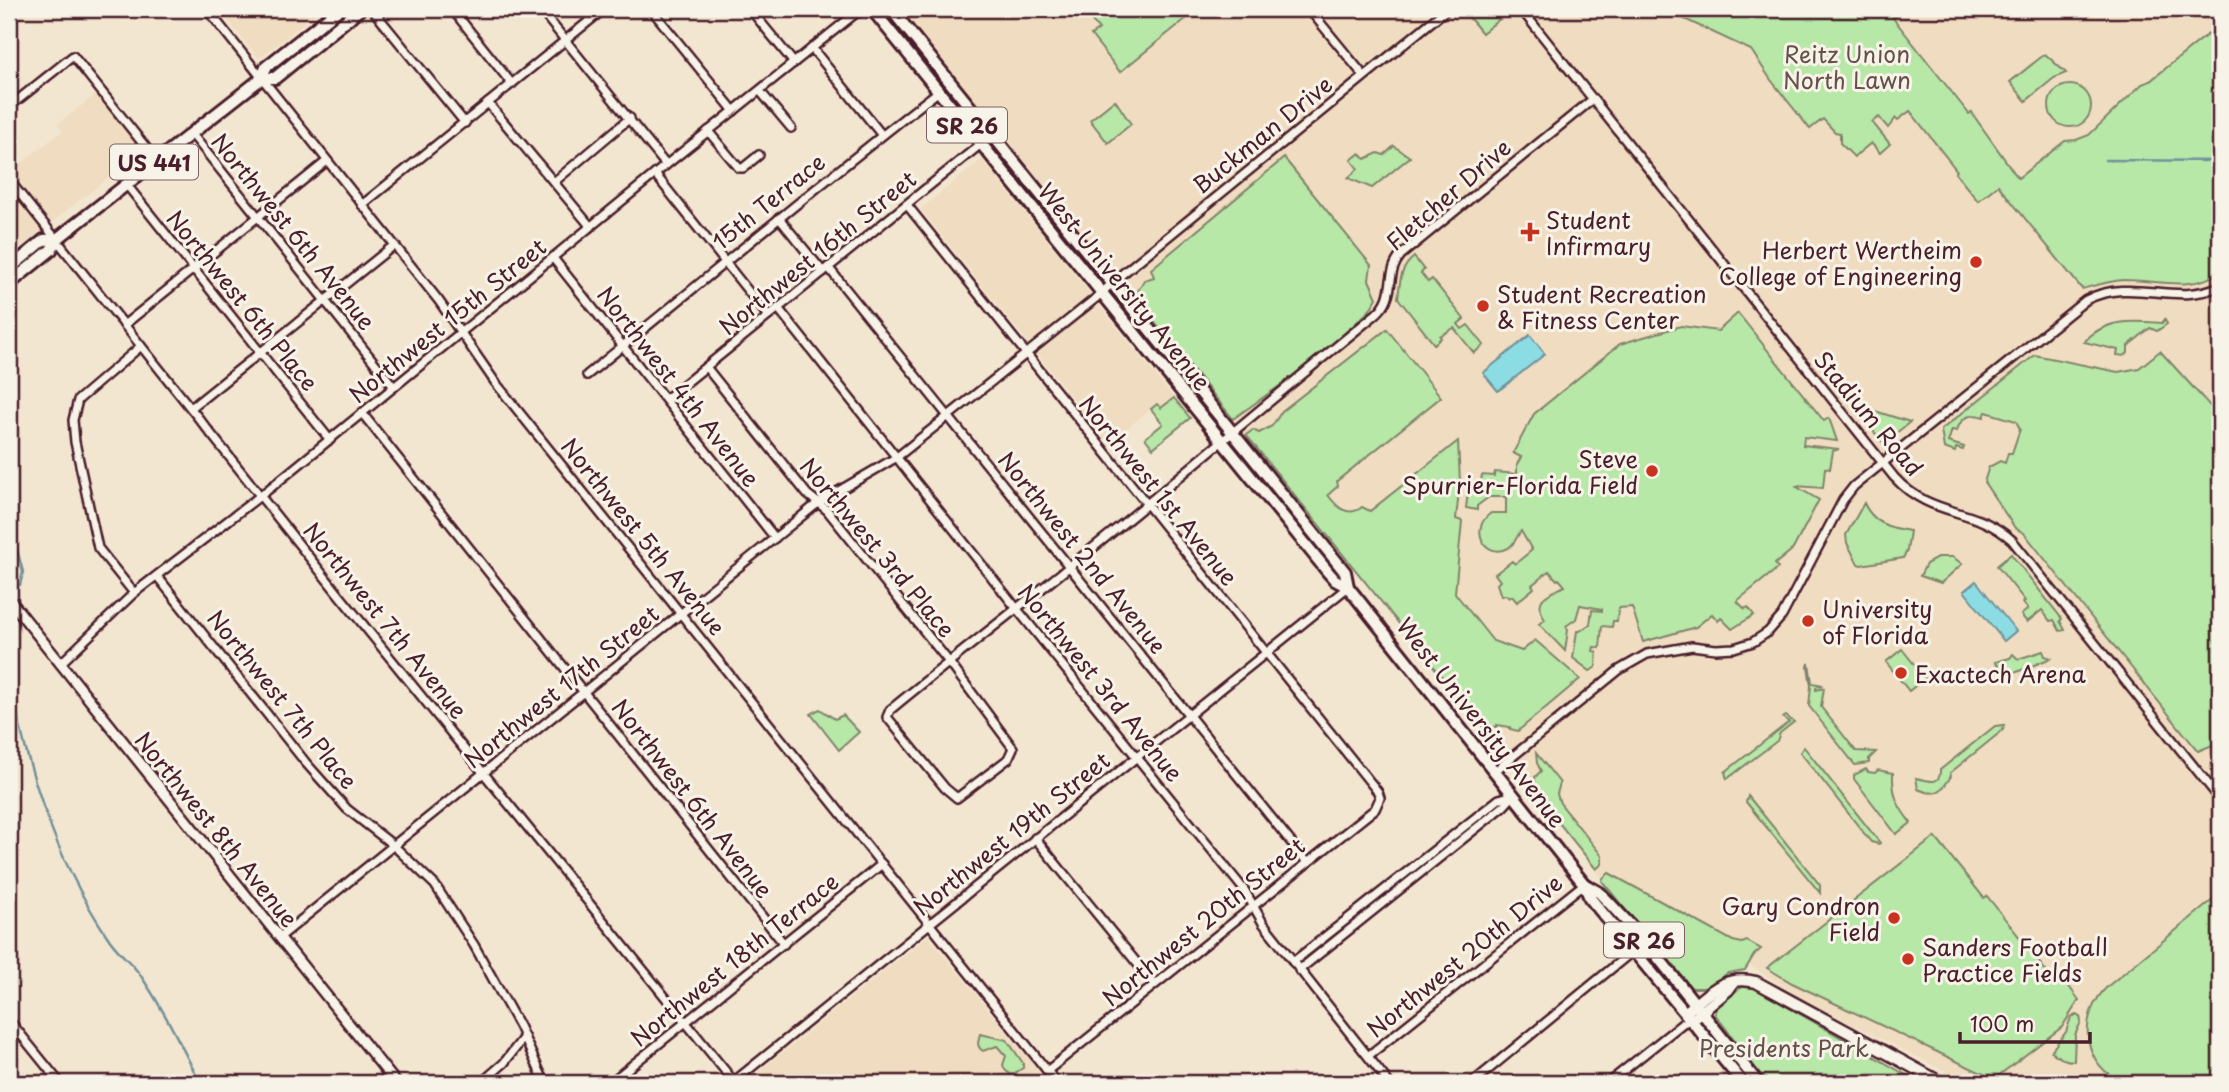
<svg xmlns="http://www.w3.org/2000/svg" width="2229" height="1092" viewBox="0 0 2229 1092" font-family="'Playpen Sans',sans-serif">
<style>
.built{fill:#f0ddc1}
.green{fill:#b7e8a8;stroke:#80846a;stroke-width:2}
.water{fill:#8cdde3;stroke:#729199;stroke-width:2}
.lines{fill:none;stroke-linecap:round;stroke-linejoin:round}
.stream{stroke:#729199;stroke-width:2.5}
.minor-casing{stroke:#4a1f2b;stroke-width:12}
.tertiary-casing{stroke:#4a1f2b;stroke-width:14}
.secondary-casing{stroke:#4a1f2b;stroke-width:15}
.primary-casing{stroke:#4a1f2b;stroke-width:16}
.minor{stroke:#f7f3e8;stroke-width:7}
.tertiary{stroke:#f7f3e8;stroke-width:9}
.secondary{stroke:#f7f3e8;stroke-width:10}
.primary{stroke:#f7f3e8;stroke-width:10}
.poi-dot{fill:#c8321e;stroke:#f7f3e8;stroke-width:2.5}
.labels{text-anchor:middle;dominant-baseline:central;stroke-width:6;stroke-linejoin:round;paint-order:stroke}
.shield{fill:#f7f3e8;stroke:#7e5f64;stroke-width:2}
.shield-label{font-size:21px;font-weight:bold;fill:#4a1f2b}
.park-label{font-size:23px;fill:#65514a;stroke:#f7f3e8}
.street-label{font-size:23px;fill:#4a1f2b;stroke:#f7f3e8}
.poi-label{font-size:23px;fill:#4a1f2b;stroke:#f7f3e8;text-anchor:start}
</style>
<rect width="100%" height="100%" fill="#f3e6d1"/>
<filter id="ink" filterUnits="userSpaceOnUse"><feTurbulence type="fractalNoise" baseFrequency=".0143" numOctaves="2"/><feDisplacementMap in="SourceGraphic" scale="14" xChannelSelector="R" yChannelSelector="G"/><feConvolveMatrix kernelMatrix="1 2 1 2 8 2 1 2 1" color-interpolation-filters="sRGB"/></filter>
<g filter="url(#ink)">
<!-- built -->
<g class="built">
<polygon points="218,9 322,9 259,59"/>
<polygon points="901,9 2220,9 2220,1083 1968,1083 1801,998 1749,965 1745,970 1728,973 1705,988 1695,990 1686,985 1482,726"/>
<polygon points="104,88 150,145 9,256 9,197 22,186 11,171 62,131 57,124"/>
<polygon points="982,159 1174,398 1161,408 1157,404 1109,443 920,209"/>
<polygon points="928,936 1049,1083 752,1083 749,1079"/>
</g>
<!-- green -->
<g class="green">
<polygon points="1082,9 1198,9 1120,72 1091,35 1099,29"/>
<polygon points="1474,9 1504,11 1506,14 1482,33 1467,15"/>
<path d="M1663,9H1905L1893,18L1969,114L1972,112L1974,116L2018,178L2065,141L2076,140L2089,135L2142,84L2150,81L2208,34H2215L2220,39V272C2191,292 2158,280 2124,280C2109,281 2096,285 2082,289L1998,185L1978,201L1955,173L1957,171L1910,111L1898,120L1896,118L1888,128L1879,117L1872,122L1890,144L1880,153L1871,143L1854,157L1840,143V133L1835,132L1823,119L1810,129L1771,80L1751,50Z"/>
<polygon points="2045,54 2066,73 2054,78 2026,101 2010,82"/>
<circle cx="2070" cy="106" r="21"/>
<polygon points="1115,100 1131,124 1108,143 1090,120"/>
<polygon points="1394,146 1410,157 1372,188 1348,178 1358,169 1351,160 1360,153 1365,159 1378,153 1384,155"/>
<polygon points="1284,158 1371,265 1369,280 1377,298 1369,311 1337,340 1285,382 1233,419 1132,295 1139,289 1144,280 1154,277 1151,269"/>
<path d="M1414,257L1424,270L1421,273L1428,282L1432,279L1464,319L1458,324L1462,329L1468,325L1484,345L1474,353L1454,328L1440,336L1441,338L1434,344L1398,298C1400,282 1400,268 1414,257Z"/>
<path d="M1738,313L1824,421L1829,418L1837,441L1804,437L1803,445L1839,449L1833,451L1830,469L1825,468L1823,488L1795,486L1819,500L1793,549L1775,564L1778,568L1737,601L1745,609L1748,607L1754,615L1732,629L1721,618L1718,621L1712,614L1696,627L1643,642L1632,607L1619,608L1617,621H1613L1612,627L1602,626L1600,648L1594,647L1593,651L1597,652L1596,667L1590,671L1573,658L1577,631H1580L1590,624L1592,610L1602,611V609L1580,605L1576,619L1566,626L1568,630L1565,651L1539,624L1545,620C1532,597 1549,594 1565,586L1559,579L1557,580L1549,571L1532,585L1534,588L1517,602L1512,596L1509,598L1506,595L1501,596L1497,584L1500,581L1495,574L1512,561L1515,564L1532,550L1521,531C1516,537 1515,544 1508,548C1486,560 1468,529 1491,513H1506V497H1489L1477,506V510L1466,508L1469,484L1480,486L1482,475L1494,476L1495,472L1517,474V464L1521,457L1513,453L1534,414L1620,344L1681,326L1718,331Z"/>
<path d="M2165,319L2167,324L2157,331L2150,328L2128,346V353L2124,356L2117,355L2118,350L2084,342C2105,318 2133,321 2162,323Z"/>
<path d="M1387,329L1441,397L1337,481L1338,486L1328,495C1337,507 1348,518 1362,507L1370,511L1458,441L1460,482L1456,519L1462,521L1455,593L1493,641L1522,651L1535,640L1580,679L1518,731L1510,729V727L1497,725V727L1482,726L1246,435L1253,430L1259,433L1272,426L1282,411Z"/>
<path d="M2160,351L2220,417V742L2198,751L2024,533L2015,528L1984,482L1989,467L2000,461L2005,463L2008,453H2012L2020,429L2016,421L1986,412L1984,417C1971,412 1960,418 1957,431L1952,430L1948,442L1964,447L1963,450L1956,448L1955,452L1944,448L1941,430L2035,355L2118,372L2139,368Z"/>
<polygon points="1174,398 1190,418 1153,448 1145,438 1163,424 1151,409 1157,404 1161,408"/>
<polygon points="1865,408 1910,422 1885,442 1881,441 1866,421"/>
<path d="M1864,503C1873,523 1889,528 1910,531L1907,551L1903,558L1861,565L1858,564L1847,543L1846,535Z"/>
<polygon points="2011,554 2062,619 2060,621 2065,630 2060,631 2054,620 2050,621 2042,610 2027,622 2021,615 2028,609 2023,603 2025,601 1997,566"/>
<polygon points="1939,557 1953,557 1962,564 1941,583 1920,576 1926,564"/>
<polygon points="1902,649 1925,678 1909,691 1886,662"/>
<polygon points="2043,651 2045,656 2051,658 2017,672 2002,670 1995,662 2010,658 2013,654 2018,659"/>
<polygon points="1809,663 1812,683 1823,685 1816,687 1816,690 1824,688 1821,707 1856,751 1876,752 1869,759 1869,763 1855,765 1809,706 1811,686 1808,666"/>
<polygon points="820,709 835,719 843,715 859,732 839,750 811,714"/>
<polygon points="1786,716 1794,722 1780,733 1777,741 1727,779 1725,772 1789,722 1783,718"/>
<path d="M2004,725L2003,730L1950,773L1951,776C1942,792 1936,797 1918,789L1916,778C1927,780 1941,787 1940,770L1995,726Z"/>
<polygon points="1804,747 1880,843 1879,844 1871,842 1800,752"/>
<polygon points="1536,753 1560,783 1557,794 1560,803 1602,856 1602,864 1596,869 1530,787 1531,782 1535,783 1535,777 1541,771 1537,763"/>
<path d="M1866,769L1868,772L1875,773L1878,770L1893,773C1892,795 1898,807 1911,823L1896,834L1854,779V775Z"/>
<polygon points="1748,796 1820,885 1820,893 1746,802"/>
<polygon points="1935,837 1984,898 1987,896 2057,985 2064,980 2079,1000 2062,1027 1994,1079 1792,983 1767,968"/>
<polygon points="1609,873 1733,941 1742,943 1747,941 1761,949 1754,955 1745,970 1728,973 1705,988 1689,988 1602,881 1603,878"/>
<path d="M2220,894V1073L2208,1083H2125C2082,1067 2076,1016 2108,986Z"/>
<polygon points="1744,986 1753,987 1920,1083 1767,1083 1715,1014 1719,1002"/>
<path d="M2076,1015L2080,1017L2081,1022L2075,1035L2074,1061C2065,1061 2057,1057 2051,1051L2066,1032L2071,1017Z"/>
<path d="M980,1034L1007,1040L1023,1063V1068L1011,1075L1005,1070L1003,1065L1006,1056L997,1046L983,1051C976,1047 978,1041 980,1034Z"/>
</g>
<!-- water -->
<g class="water">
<polygon points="1530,335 1545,354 1498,391 1483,373"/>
<polygon points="1976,581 2016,631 2004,641 1964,591"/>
</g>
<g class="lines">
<!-- stream -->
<g class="stream">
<polyline points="2105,160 2220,161"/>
<polyline points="9,520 23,572 20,585"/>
<polyline points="9,637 10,632"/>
<path d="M9,674C26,766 54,857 107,936C116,951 131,962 141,976C164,1010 182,1047 200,1083"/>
</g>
<defs>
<g id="minor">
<polyline points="207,9 439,301 495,382 1057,1083"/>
<polyline points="372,9 465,123"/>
<polyline points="452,9 512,84"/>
<polyline points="540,9 666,165"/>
<polyline points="651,9 734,111"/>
<polyline points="750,9 794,63"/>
<polyline points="1309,9 1364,76"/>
<path d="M1521,9L1894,477C1932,519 1973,505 2012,540L2220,799"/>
<polyline points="2212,9 2220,19"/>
<polyline points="812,48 881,134"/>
<polyline points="760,91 791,128"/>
<polyline points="488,103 591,227"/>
<polyline points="9,107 73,56 156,160"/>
<polyline points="708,131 739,168 743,168 759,155"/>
<polyline points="191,133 394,387"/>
<polyline points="655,174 768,316"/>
<polyline points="9,180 340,596 735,1083"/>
<polyline points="554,182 630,118"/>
<polyline points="126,184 330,440"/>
<polyline points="362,205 604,9"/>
<polyline points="907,205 1378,792 1380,798 1375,809 1047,1071"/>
<polyline points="779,218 823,272"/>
<polyline points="553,258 775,538"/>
<polyline points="828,267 1307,862"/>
<polyline points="778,308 1021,614 1245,891 1263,923 1389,1083"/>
<polyline points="124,325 327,161"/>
<path d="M706,367L807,494L827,510L949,662L1013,748L1008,759L957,798L945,788L887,717L890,710C975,640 1062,574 1147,504C1223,440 1299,377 1376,314C1398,295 1384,275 1401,255L1593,99"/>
<path d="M587,375C705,280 820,183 939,91"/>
<polyline points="666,399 992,135"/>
<polyline points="191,408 393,246"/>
<polyline points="362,413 784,944"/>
<polyline points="157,576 306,763 347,809 393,845 435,885 474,945 519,1026 545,1083"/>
<polyline points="134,593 98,548 75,442 73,420 78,400 141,346"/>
<polyline points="60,664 134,593 269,489 666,165 861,9"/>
<path d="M1495,771L1619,670L1647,654L1692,646L1716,649L1734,648L1753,642L1768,632L1782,616L1843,500L1854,486L2086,300C2133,276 2174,307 2220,286"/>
<polyline points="1035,838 1154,984"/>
<polyline points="280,937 818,503 897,457 1096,298 1121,275 1447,9"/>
<polyline points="1293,962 1499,799 1513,795"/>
<polyline points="1299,970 1504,806 1513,796"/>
<polyline points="9,1020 60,1083"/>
<polyline points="1368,1056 1584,884"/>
<polyline points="481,1083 504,1063 524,1037"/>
<polyline points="610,1083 882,864"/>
<polyline points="732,1083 1348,587"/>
<polyline points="1472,1083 1634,950"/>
<polyline points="1608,1083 1683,1023 1692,1020"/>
</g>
<polyline id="tertiary" points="9,599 396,1083"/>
<g id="secondary">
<path d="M1686,1012C1709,993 1724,974 1756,982L1942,1083"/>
<polyline points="1692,1020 1728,990 1733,983"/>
</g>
<g id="primary">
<polyline points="872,9 1328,572 1335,580 1348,587 1584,884 1590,898 1743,1083"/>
<polyline points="891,9 1345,572 1348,587"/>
<polyline points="262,78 275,78 360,9"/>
<polyline points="9,269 44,240 57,239"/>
<polyline points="9,284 51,250 57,239 262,78 266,67 339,9"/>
<polyline points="1584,884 1600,893 1645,941 1758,1083"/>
</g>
</defs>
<!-- minor casing -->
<use href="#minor" class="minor-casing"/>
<!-- tertiary casing -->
<use href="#tertiary" class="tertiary-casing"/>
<!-- secondary casing -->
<use href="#secondary" class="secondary-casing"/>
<!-- primary casing -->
<use href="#primary" class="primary-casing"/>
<!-- minor -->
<use href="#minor" class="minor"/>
<!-- tertiary -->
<use href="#tertiary" class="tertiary"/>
<!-- secondary -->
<use href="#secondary" class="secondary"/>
<!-- primary -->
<use href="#primary" class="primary"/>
</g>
</g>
<!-- markers -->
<g class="poi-dot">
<path d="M1526.5 221.5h7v7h7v7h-7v7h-7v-7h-7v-7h7z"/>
<circle cx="1976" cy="262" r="7"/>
<circle cx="1483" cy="306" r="7"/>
<circle cx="1652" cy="471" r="7"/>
<circle cx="1808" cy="621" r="7"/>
<circle cx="1901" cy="673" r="7"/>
<circle cx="1894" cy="918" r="7"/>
<circle cx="1908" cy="959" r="7"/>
</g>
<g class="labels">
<!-- shield labels -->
<g class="shield">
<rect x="927" y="107.5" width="80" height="35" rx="5"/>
<rect x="110" y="144.5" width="88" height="35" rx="5"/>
<rect x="1604" y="922.5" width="80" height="35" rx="5"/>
</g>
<g class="shield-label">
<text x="967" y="125">SR 26</text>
<text x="154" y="162">US 441</text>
<text x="1644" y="940">SR 26</text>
</g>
<!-- park labels -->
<g class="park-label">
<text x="1847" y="53">Reitz Union<tspan x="1847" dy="26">North Lawn</tspan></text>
<text x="1784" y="1047">Presidents Park</text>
</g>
<!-- street labels -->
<g class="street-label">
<text transform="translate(1262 134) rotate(-39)">Buckman Drive</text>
<text transform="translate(1448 194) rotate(-41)">Fletcher Drive</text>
<text transform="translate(768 201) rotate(-39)">15th Terrace</text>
<text transform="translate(294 231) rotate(51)">Northwest 6th Avenue</text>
<text transform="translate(817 252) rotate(-39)">Northwest 16th Street</text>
<text transform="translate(1125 286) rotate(51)">West University Avenue</text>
<text transform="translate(243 300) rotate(51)">Northwest 6th Place</text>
<text transform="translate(447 320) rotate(-39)">Northwest 15th Street</text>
<text transform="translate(679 386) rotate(52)">Northwest 4th Avenue</text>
<text transform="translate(1869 413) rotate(50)">Stadium Road</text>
<text transform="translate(1159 490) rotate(51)">Northwest 1st Avenue</text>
<text transform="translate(644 536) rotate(51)">Northwest 5th Avenue</text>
<text transform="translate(878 547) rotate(50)">Northwest 3rd Place</text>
<text transform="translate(1083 552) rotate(51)">Northwest 2nd Avenue</text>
<text transform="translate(386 620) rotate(51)">Northwest 7th Avenue</text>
<text transform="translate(1101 682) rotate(51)">Northwest 3rd Avenue</text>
<text transform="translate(561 686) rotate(-39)">Northwest 17th Street</text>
<text transform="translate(283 699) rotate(51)">Northwest 7th Place</text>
<text transform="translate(1482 722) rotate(52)">West University Avenue</text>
<text transform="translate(693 798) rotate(52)">Northwest 6th Avenue</text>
<text transform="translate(217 829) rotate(51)">Northwest 8th Avenue</text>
<text transform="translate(1011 833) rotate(-39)">Northwest 19th Street</text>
<text transform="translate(1203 921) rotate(-39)">Northwest 20th Street</text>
<text transform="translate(1464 955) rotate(-39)">Northwest 20th Drive</text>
<text transform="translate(734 959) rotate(-39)">Northwest 18th Terrace</text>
</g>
<!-- poi labels -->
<g class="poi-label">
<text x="1546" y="219">Student<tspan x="1546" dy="26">Infirmary</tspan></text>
<text x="1962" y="249" text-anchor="end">Herbert Wertheim<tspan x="1962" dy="26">College of Engineering</tspan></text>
<text x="1497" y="293">Student Recreation<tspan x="1497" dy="26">&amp; Fitness Center</tspan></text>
<text x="1638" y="458" text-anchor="end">Steve<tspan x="1638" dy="26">Spurrier-Florida Field</tspan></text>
<text x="1822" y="608">University<tspan x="1822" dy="26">of Florida</tspan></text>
<text x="1915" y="673">Exactech Arena</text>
<text x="1880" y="905" text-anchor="end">Gary Condron<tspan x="1880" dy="26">Field</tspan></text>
<text x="1922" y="946">Sanders Football<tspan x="1922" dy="26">Practice Fields</tspan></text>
</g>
</g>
<!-- margin -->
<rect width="2229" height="1092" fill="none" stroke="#f7f3e8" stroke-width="35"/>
<rect x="18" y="18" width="2194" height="1057" fill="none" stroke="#4a1f2b" stroke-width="2.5" filter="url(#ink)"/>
<!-- scale -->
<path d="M1960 1032v10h130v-10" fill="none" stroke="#4a1f2b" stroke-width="3.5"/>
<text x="1970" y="1032" font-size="21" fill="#4a1f2b" stroke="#f7f3e8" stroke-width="5" paint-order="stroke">100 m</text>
</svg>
